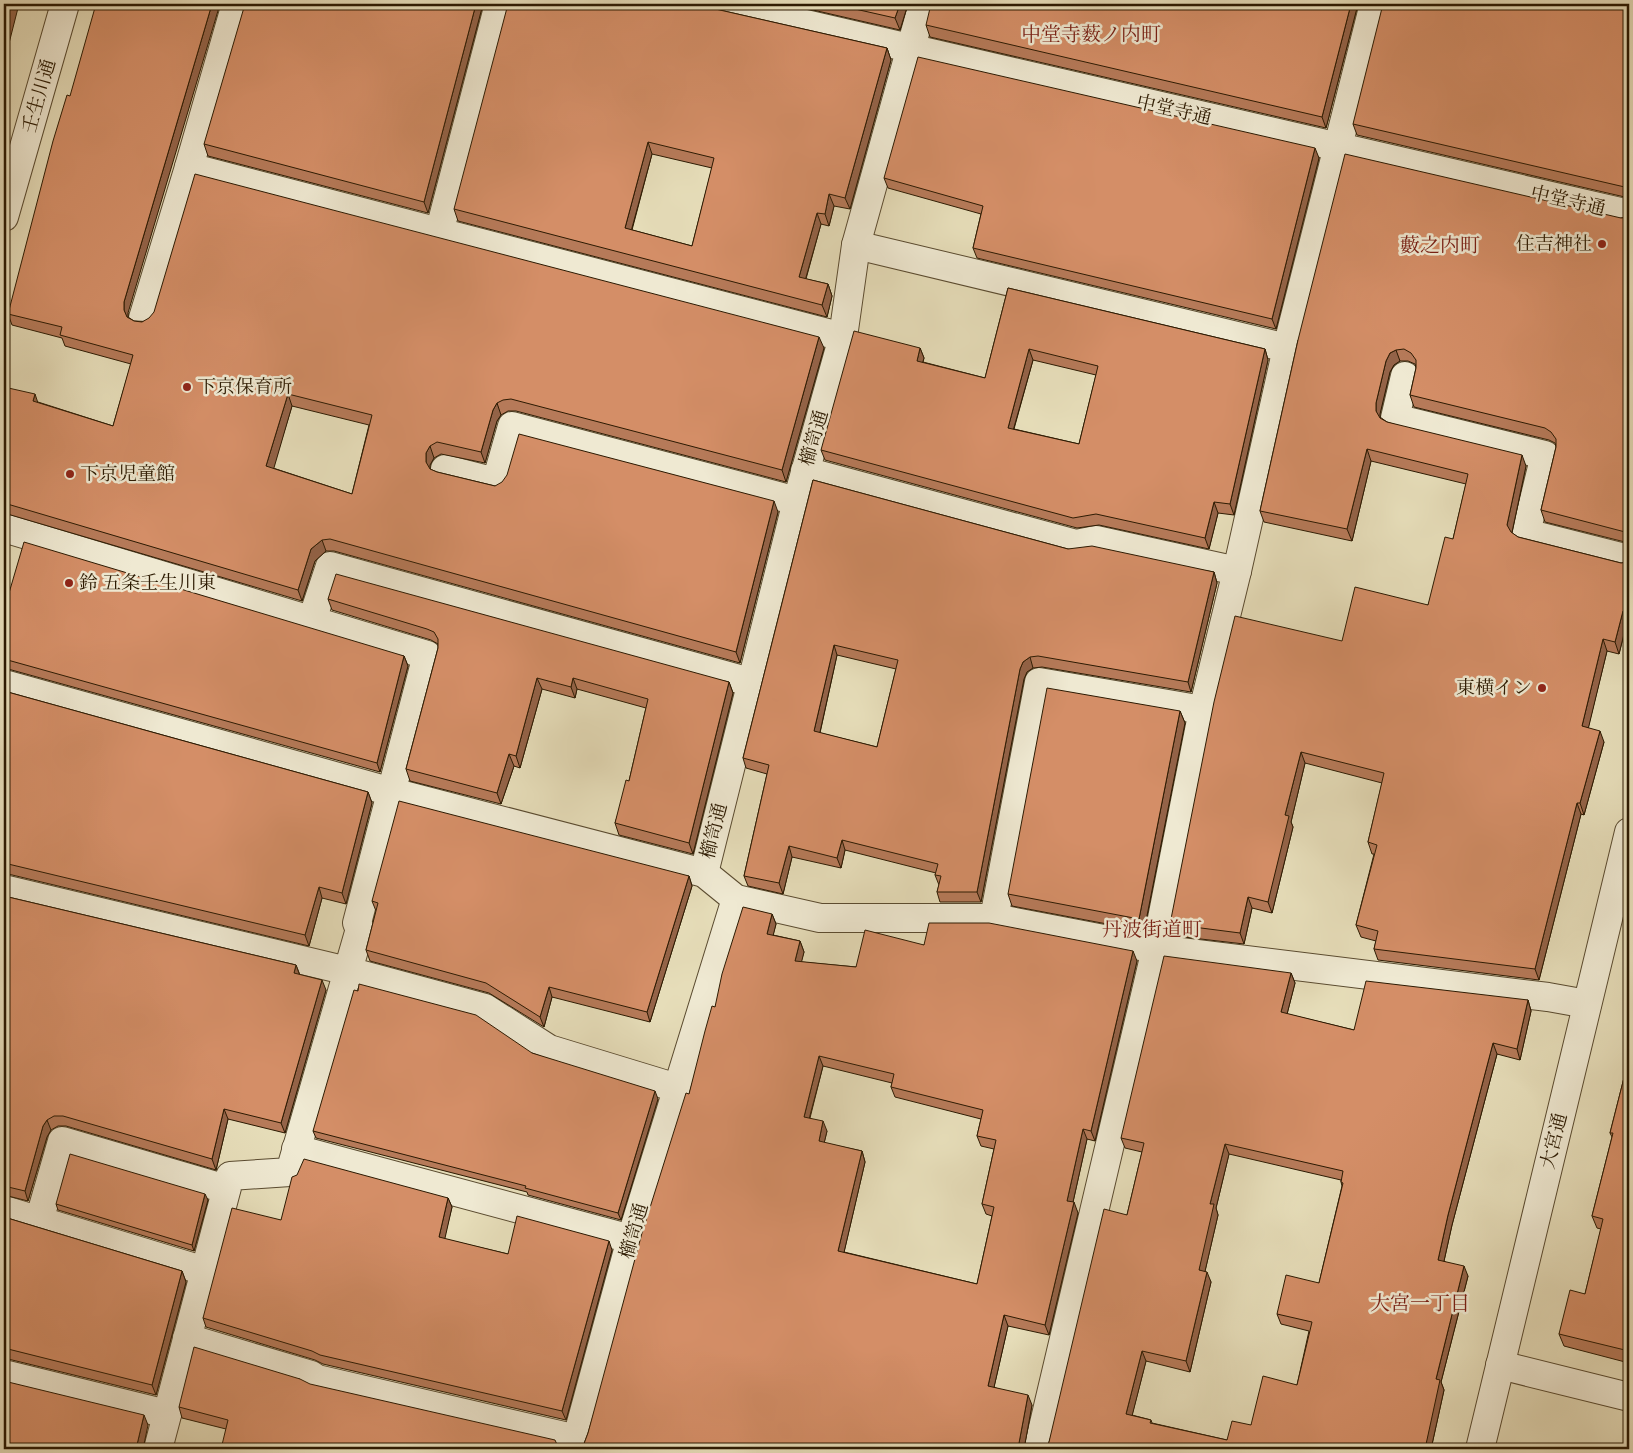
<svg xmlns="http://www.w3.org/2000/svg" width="1633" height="1453" viewBox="0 0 1633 1453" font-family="'IM FELL French Canon','Noto Serif JP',serif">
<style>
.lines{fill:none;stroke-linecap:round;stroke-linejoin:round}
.minor-casing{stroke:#5a4b30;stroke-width:30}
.minor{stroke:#efe9d2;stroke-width:28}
.wall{fill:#b67a59;stroke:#2c1a02;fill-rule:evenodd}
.shaded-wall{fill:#946348;stroke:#2c1a02}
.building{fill:#d48e67;stroke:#2c1a02;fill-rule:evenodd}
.poi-dot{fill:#8f2418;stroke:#efe9d2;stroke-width:2}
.labels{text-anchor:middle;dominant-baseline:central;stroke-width:5;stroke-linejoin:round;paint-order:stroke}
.street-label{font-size:19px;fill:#2c1a02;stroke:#efe9d2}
.poi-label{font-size:19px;fill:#2c1a02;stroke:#efe9d2;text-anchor:start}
.neighbourhood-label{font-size:20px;fill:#7a1f14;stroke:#efe9d2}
</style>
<rect width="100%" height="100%" fill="#e6ddb9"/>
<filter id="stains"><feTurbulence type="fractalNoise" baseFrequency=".004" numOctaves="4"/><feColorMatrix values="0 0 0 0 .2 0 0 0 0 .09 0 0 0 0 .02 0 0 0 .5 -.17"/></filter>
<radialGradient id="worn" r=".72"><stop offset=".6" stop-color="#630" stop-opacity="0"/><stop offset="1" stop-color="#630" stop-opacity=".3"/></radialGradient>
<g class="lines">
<defs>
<g id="minor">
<polyline points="719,4 1629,214"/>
<polyline points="189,167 236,4"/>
<polyline points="4,217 65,4"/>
<polyline points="439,233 499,4"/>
<polyline points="856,245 1287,348"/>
<polyline points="143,318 189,167 843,337"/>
<polyline points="1405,376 1395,418 1545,455 1526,533 1629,559"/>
<polyline points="445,469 496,482 512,426 797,501"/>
<polyline points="805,471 1076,544 1096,540 1237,571"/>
<polyline points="4,528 427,655 357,923 360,929 290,1172 230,1176 158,1449"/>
<polyline points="312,620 330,566 750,682"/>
<polyline points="4,684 392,792 704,873 736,899 820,918 994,918 1156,949 1548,997 1587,1004"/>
<polyline points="704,873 797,501 843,337 856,245 923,4"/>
<polyline points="4,889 348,971 485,1008 549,1049 677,1088"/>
<polyline points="994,918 1039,682 1203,710"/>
<polyline points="296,1149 631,1239"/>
<polyline points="4,1210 205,1271"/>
<polyline points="39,1221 62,1141 226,1189"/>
<polyline points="187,1338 311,1375 317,1379 577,1439"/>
<polyline points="1500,1365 1629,1397"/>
<polyline points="4,1374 167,1414"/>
<polyline points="574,1449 631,1239 736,899"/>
<polyline points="1038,1449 1156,949 1203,710 1237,571 1287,348 1374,4"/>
<polyline points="1480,1449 1629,832"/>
</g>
</defs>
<!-- minor casing -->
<use href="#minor" class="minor-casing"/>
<!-- minor -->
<use href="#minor" class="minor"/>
</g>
<!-- wall -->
<g class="wall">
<polygon points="483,4 428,213 208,156 204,144"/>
<polygon points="787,4 908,4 900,30"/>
<polygon points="1041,4 1358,4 1326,128 930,37 926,25 1041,6"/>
<polygon points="1629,4 1629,198 1357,135 1353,124"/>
<path d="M711,8L887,48L891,60L850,209L834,206L829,226L821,224L806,279L828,284L832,296L827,317L458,221L454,209ZM652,154L712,168L692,246L632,230Z"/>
<polygon points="1319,158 1276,329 977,258 973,248 981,214 888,188 884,178"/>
<polygon points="1629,217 1629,543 1545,522 1541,510 1556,447 1555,443 1549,440 1414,407 1410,395 1416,368 1415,364 1408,361 1400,361 1394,365 1390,372 1380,414 1380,417 1387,422 1526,466 1512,533 1518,537 1621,563 1629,562 1629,623 1627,622 1619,654 1607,651 1588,728 1604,742 1584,815 1581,814 1539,980 1378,960 1374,949 1376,941 1361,937 1356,925 1374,854 1372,854 1368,842 1382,783 1305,763 1291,822 1293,827 1272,913 1252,908 1244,944 1175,936 1170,924 1342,641 1428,605 1453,539 1466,484 1371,461 1352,541 1264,522 1260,511 1298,340 1621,218"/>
<path d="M1008,288L1265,349L1268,360L1234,515L1218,513L1209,549L1099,525L1077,528L825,460L821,450L920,348L924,358L923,362L985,378ZM1033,360L1096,375L1079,444L1014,429Z"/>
<path d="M128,313V317L134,321L824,348L786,482L516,411H508L501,415L497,421L485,463L441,454L434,458L430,465V469L437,472L495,486L778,512L740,663L334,551H326L315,561L302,601L4,513V387L38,402L113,426L131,364L65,346L62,338L12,325L8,314ZM292,406L369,425L352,494L273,468Z"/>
<path d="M813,480L1068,549L1214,572L1217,583L1191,692L1042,667L1033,668L1027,672L1024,679L981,902H940L937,892L939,885L935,875L936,873L845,850L841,868L792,857L783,894L748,886L744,876L767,774L746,768L743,758ZM837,655L896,669L877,747L820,733Z"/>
<polygon points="328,599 729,682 733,693 693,854 619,835 615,823 629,781 646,708 577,689 575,698 542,689 520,768 514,766 501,804 410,781 406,769 438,648 438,644 431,640 332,610"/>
<polygon points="4,610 404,656 408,666 380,772 8,669 4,669"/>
<polygon points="4,691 368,792 372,803 346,904 322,898 309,946 8,874 4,874"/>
<polygon points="1180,711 1185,723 1144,931 1012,906 1008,894"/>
<polygon points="689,876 692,886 650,1022 552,997 544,1027 489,993 370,961 366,950 376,911 372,901"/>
<polygon points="4,896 296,965 300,975 326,990 285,1133 228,1119 216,1170 66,1126 58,1126 51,1130 47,1137 28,1201 4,1195"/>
<path d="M772,914L776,924L773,935L800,941L804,952L801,962L856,967L924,945L1137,961L1095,1141L1087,1139L1073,1202L1078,1213L1049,1335L1008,1326L994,1387L1032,1405L1024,1449H582L588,1433L715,1007ZM823,1066L892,1083L891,1087L895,1097L981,1119L977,1136L981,1146L994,1149L982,1204L986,1214L992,1216L977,1284L844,1252L865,1162L862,1151L824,1143L827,1131L810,1118Z"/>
<path d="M1291,973L1295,983L1287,1014L1354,1030L1528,1000L1531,1011L1520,1060L1497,1054L1452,1225L1444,1261L1468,1276L1441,1382L1444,1390L1431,1449L1049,1442L1127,1215L1142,1152L1125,1148L1121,1138ZM1229,1154L1341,1180V1182L1342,1186L1319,1283L1277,1314L1281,1324L1309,1331L1297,1385L1251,1425L1227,1440L1152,1423L1151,1420L1132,1415L1146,1361L1190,1372L1211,1282L1205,1271L1218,1215L1216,1208Z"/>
<polygon points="532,1053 658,1099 621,1220 528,1195 527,1192 316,1138 313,1131"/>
<polygon points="1629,1058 1629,1363 1564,1346 1559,1334 1585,1294 1601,1229 1597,1228 1592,1216 1612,1137 1610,1133"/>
<polygon points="448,1198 452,1207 444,1239 508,1254 612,1250 566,1420 323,1364 315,1360 206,1327 203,1318 281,1220"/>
<polygon points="208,1200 194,1251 58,1210 56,1204"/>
<polygon points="4,1217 182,1271 186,1282 156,1395 8,1359 4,1359"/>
<polygon points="300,1379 226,1429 182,1418 179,1407"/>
</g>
<!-- shaded-wall -->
<g class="shaded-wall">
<polygon points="10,4 19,4 4,63 4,30"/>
<polygon points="212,4 220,4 128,313 128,321 124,310 124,302"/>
<polygon points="476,4 483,4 428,213 424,202"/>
<polygon points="900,4 908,4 900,30 895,18"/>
<polygon points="1351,4 1358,4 1326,128 1322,117"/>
<polygon points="887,48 891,60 850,209 845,198"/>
<polygon points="648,142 652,154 629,239 625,228"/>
<polygon points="1315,148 1319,158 1276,329 1272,319"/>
<polygon points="829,194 834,206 829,226 825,214"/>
<polygon points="817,213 821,224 803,288 799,277"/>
<polygon points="828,284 832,296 827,317 822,305"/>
<polygon points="819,337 824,348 786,482 782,470"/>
<polygon points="920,348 924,358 920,371 917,361"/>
<polygon points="1029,349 1033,360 1011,438 1008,428"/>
<polygon points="1265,349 1268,360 1234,515 1230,504"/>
<polygon points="1396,350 1400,361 1394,365 1390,372 1380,414 1380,423 1376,411 1376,403 1386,361 1390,353"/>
<polygon points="35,394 39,406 33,401"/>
<polygon points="288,394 292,406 271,478 266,466"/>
<polygon points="497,403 501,415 497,421 485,463 481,452 493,410"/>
<polygon points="430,446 434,458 430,465 430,474 426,462 426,453"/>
<polygon points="1367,449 1371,461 1352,541 1347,529"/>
<polygon points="1522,455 1526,466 1511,537 1507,525"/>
<polygon points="774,501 778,512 740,663 736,652"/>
<polygon points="1214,502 1218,513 1209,549 1205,538"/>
<polygon points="322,540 326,551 315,561 302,601 298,590 311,549"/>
<polygon points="1214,572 1217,583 1191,692 1188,682"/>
<polygon points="1623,611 1627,622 1619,654 1615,642"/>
<polygon points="1603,639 1607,651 1586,738 1582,726"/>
<polygon points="834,645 837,655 818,741 814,731"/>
<polygon points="404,656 408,666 380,772 377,763"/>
<polygon points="1030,657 1033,668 1027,672 1024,679 981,902 977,892 1020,669 1023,662"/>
<polygon points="537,678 542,689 520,768 516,756"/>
<polygon points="573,678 577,689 575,698 571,687"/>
<polygon points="729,682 733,693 693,854 689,843"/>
<polygon points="1180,711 1185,723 1144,931 1139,919"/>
<polygon points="1600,731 1604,742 1584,815 1580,803"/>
<polygon points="1301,752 1305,763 1291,822 1293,827 1272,913 1268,902 1285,815"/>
<polygon points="509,754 514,766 501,804 497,793"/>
<polygon points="368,792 372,803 346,904 342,893"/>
<polygon points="1577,803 1581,814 1539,980 1535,969"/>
<polygon points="842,840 845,850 841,868 837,858"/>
<polygon points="789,846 792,857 783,894 779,883"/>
<polygon points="689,876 692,886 650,1022 647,1012"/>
<polygon points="319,887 322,898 309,946 305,935"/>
<polygon points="1248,897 1252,908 1244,944 1240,933"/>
<polygon points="772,914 776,924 771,944 767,934"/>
<polygon points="800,941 804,952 799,972 795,961"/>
<polygon points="1133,951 1137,961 1095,1141 1091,1131"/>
<polygon points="296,965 300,976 294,973"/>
<polygon points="1291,973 1295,983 1285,1022 1281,1012"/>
<polygon points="322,980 326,990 285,1133 281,1123"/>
<polygon points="549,987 552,997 544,1027 540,1017"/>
<polygon points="1528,1000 1531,1011 1520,1060 1517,1049"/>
<polygon points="1493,1043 1497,1054 1452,1225 1442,1270 1438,1260 1448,1215"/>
<polygon points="819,1056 823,1066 807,1127 804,1117"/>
<polygon points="655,1091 658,1099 621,1220 618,1213"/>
<polygon points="224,1109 228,1119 216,1170 212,1159"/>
<polygon points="47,1120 51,1130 47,1137 28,1201 25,1191 43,1126"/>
<polygon points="823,1121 827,1131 822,1152 819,1141"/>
<polygon points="1083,1129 1087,1139 1071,1211 1067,1201"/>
<polygon points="1225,1144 1229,1154 1216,1208 1218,1215 1203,1280 1199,1270 1210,1204"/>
<polygon points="862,1151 865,1162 842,1261 838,1251"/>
<polygon points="205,1194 208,1200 194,1251 192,1245"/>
<polygon points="448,1198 452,1207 443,1247 439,1237"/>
<polygon points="1074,1202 1078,1213 1049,1335 1045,1325"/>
<polygon points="609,1241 612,1250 566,1420 562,1411"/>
<polygon points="1464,1266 1468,1276 1441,1382 1444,1390 1431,1449 1425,1449 1436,1379"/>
<polygon points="182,1271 186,1282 156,1395 152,1385"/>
<polygon points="1207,1272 1211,1282 1190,1372 1186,1361"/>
<polygon points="1004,1315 1008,1326 992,1396 988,1386"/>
<polygon points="1142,1351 1146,1361 1130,1424 1126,1414"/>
<polygon points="1028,1395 1032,1405 1024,1449 1022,1449 1019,1443"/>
<polygon points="144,1415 148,1425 143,1449 136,1449"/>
</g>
<!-- building -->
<g class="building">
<polygon points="4,4 10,4 4,30"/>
<path d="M96,4H212L124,302V310L127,317L134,321L142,322L149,318L154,312L195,174L819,337L782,470L511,399L503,400L497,403L493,410L481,452L437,442L430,446L426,453V462L430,469L437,472L495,486L502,482L507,475L519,434L774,501L736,652L330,539L322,540L311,549L298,590L4,503V387L35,394L33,401L113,426L133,355L60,335L62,327L8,314L53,141L67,95L70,96ZM288,394L372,415L352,494L266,466Z"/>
<polygon points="245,4 476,4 424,202 204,144"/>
<path d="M508,4H705L711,8L887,48L845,198L829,194L825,214L817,213L799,277L828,284L822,305L454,209ZM648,142L714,158L692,246L625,228Z"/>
<polygon points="833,4 900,4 895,18"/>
<polygon points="931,4 1034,4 1041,6 1041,4 1351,4 1322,117 926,25"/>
<polygon points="1383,4 1629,4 1629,188 1353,124"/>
<polygon points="918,57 1315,148 1272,319 973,248 983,206 884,178"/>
<polygon points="1345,154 1621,218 1629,217 1629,533 1541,510 1556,447 1556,439 1551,432 1545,428 1410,395 1416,368 1416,360 1411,353 1404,349 1396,350 1390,353 1386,361 1376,403 1376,411 1380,418 1387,422 1522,455 1507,525 1511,532 1518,537 1621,563 1629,562 1629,612 1623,611 1615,642 1603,639 1582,726 1600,731 1580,803 1577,803 1535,969 1374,949 1378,931 1356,925 1377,845 1368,842 1384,773 1301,752 1285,815 1289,816 1268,902 1248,897 1240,933 1170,924 1214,702 1235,616 1342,641 1355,587 1428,605 1445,537 1453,539 1468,474 1367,449 1347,529 1260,511 1298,340"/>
<path d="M1008,288L1265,349L1230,504L1214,502L1205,538L1096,514L1073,518L821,450L854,331L920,348L917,361L985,378ZM1029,349L1098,366L1079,444L1008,428Z"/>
<path d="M813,480L1068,549L1092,546L1214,572L1188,682L1038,656L1030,657L1023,662L1020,669L977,892H937L941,876L935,875L938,864L842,840L837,858L789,846L779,883L744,876L769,765L743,758ZM834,645L898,660L877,747L814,731Z"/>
<polygon points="24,542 404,656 377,763 4,659 4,610"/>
<polygon points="336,574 729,682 689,843 615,823 626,780 629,781 648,699 573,678 571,687 537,678 516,756 509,754 497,793 406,769 438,648 438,639 434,632 427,629 328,599"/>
<polygon points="1047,688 1180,711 1139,919 1008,894"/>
<polygon points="4,691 368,792 342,893 319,887 305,935 4,863"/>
<polygon points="399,801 689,876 647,1012 549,987 540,1017 486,983 366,950 378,903 372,901"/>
<polygon points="4,896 296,965 294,973 322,980 281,1123 224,1109 212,1159 63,1116 54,1116 47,1120 43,1126 25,1191 4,1186"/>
<path d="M743,907L772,914L767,934L800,941L795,961L856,967L865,930L924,945L929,923H989L1133,951L1091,1131L1083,1129L1067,1201L1074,1202L1045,1325L1004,1315L988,1386L1028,1395L1019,1443L1023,1449H947L931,1446L930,1449H582L588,1433L642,1233L686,1093L689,1094L705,1031L712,1006L715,1007L722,974ZM819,1056L894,1074L891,1087L983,1110L977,1136L996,1140L982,1204L994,1207L977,1284L838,1251L862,1151L819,1141L823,1121L804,1117Z"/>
<path d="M1164,956L1291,973L1281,1012L1354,1030L1366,981L1528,1000L1517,1049L1493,1043L1448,1215L1438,1260L1464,1266L1436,1379L1440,1380L1425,1449H1045L1049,1442L1104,1209L1127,1215L1144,1143L1121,1138ZM1225,1144L1343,1171L1341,1182L1343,1183L1319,1283L1286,1275L1277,1314L1312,1322L1297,1385L1263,1376L1251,1425L1232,1421L1227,1440L1150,1423L1151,1420L1126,1414L1142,1351L1186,1361L1207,1272L1199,1270L1214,1204H1210Z"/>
<polygon points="359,984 476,1015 532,1053 655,1091 618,1213 525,1188 526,1186 313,1131 354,990 358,991"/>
<polygon points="1629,1058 1629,1351 1559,1334 1570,1290 1585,1294 1603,1219 1592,1216 1613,1133 1610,1133"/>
<polygon points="70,1154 205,1194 192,1245 56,1204"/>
<polygon points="304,1159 448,1198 439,1237 508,1254 517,1216 609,1241 562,1411 320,1355 312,1351 203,1318 232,1208 281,1220 292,1177 297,1175"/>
<polygon points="4,1217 182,1271 152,1385 4,1348"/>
<polygon points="194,1347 300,1379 310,1384 555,1440 559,1449 221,1449 228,1420 179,1407"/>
<polygon points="4,1381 144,1415 136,1449 4,1449"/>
</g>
<!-- markers -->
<g class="poi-dot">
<circle cx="1602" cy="244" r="5"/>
<circle cx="187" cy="387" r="5"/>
<circle cx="70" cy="474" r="5"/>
<circle cx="69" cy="583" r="5"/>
<circle cx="1542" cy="688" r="5"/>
</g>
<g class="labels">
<!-- street labels -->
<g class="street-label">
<text transform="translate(39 96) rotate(-74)">壬生川通</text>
<text transform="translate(1174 110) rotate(13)">中堂寺通</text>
<text transform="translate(1568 201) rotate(13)">中堂寺通</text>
<text transform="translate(814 438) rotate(-74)">櫛笥通</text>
<text transform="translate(714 831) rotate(-76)">櫛笥通</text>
<text transform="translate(1554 1141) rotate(-76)">大宮通</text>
<text transform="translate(634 1231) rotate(-74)">櫛笥通</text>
</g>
<!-- poi labels -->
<g class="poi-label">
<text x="1592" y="244" text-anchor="end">住吉神社</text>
<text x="197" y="387">下京保育所</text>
<text x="80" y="474">下京児童館</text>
<text x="79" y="583">鈴 五条壬生川東</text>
<text x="1532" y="688" text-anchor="end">東横イン</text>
</g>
<!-- neighbourhood labels -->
<g class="neighbourhood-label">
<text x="1091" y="34">中堂寺薮ノ内町</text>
<text x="1440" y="245">藪之内町</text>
<text x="1152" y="929">丹波街道町</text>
<text x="1420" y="1303">大宮一丁目</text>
</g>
</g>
<!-- margin -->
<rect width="1633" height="1453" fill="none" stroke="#e6ddb9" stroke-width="20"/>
<rect x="5" y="5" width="1623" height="1443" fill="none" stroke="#2c1a02" stroke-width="2.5"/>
<rect x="10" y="10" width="1613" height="1433" fill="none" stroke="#2c1a02"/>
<rect width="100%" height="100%" filter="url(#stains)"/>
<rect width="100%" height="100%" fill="url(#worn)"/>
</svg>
